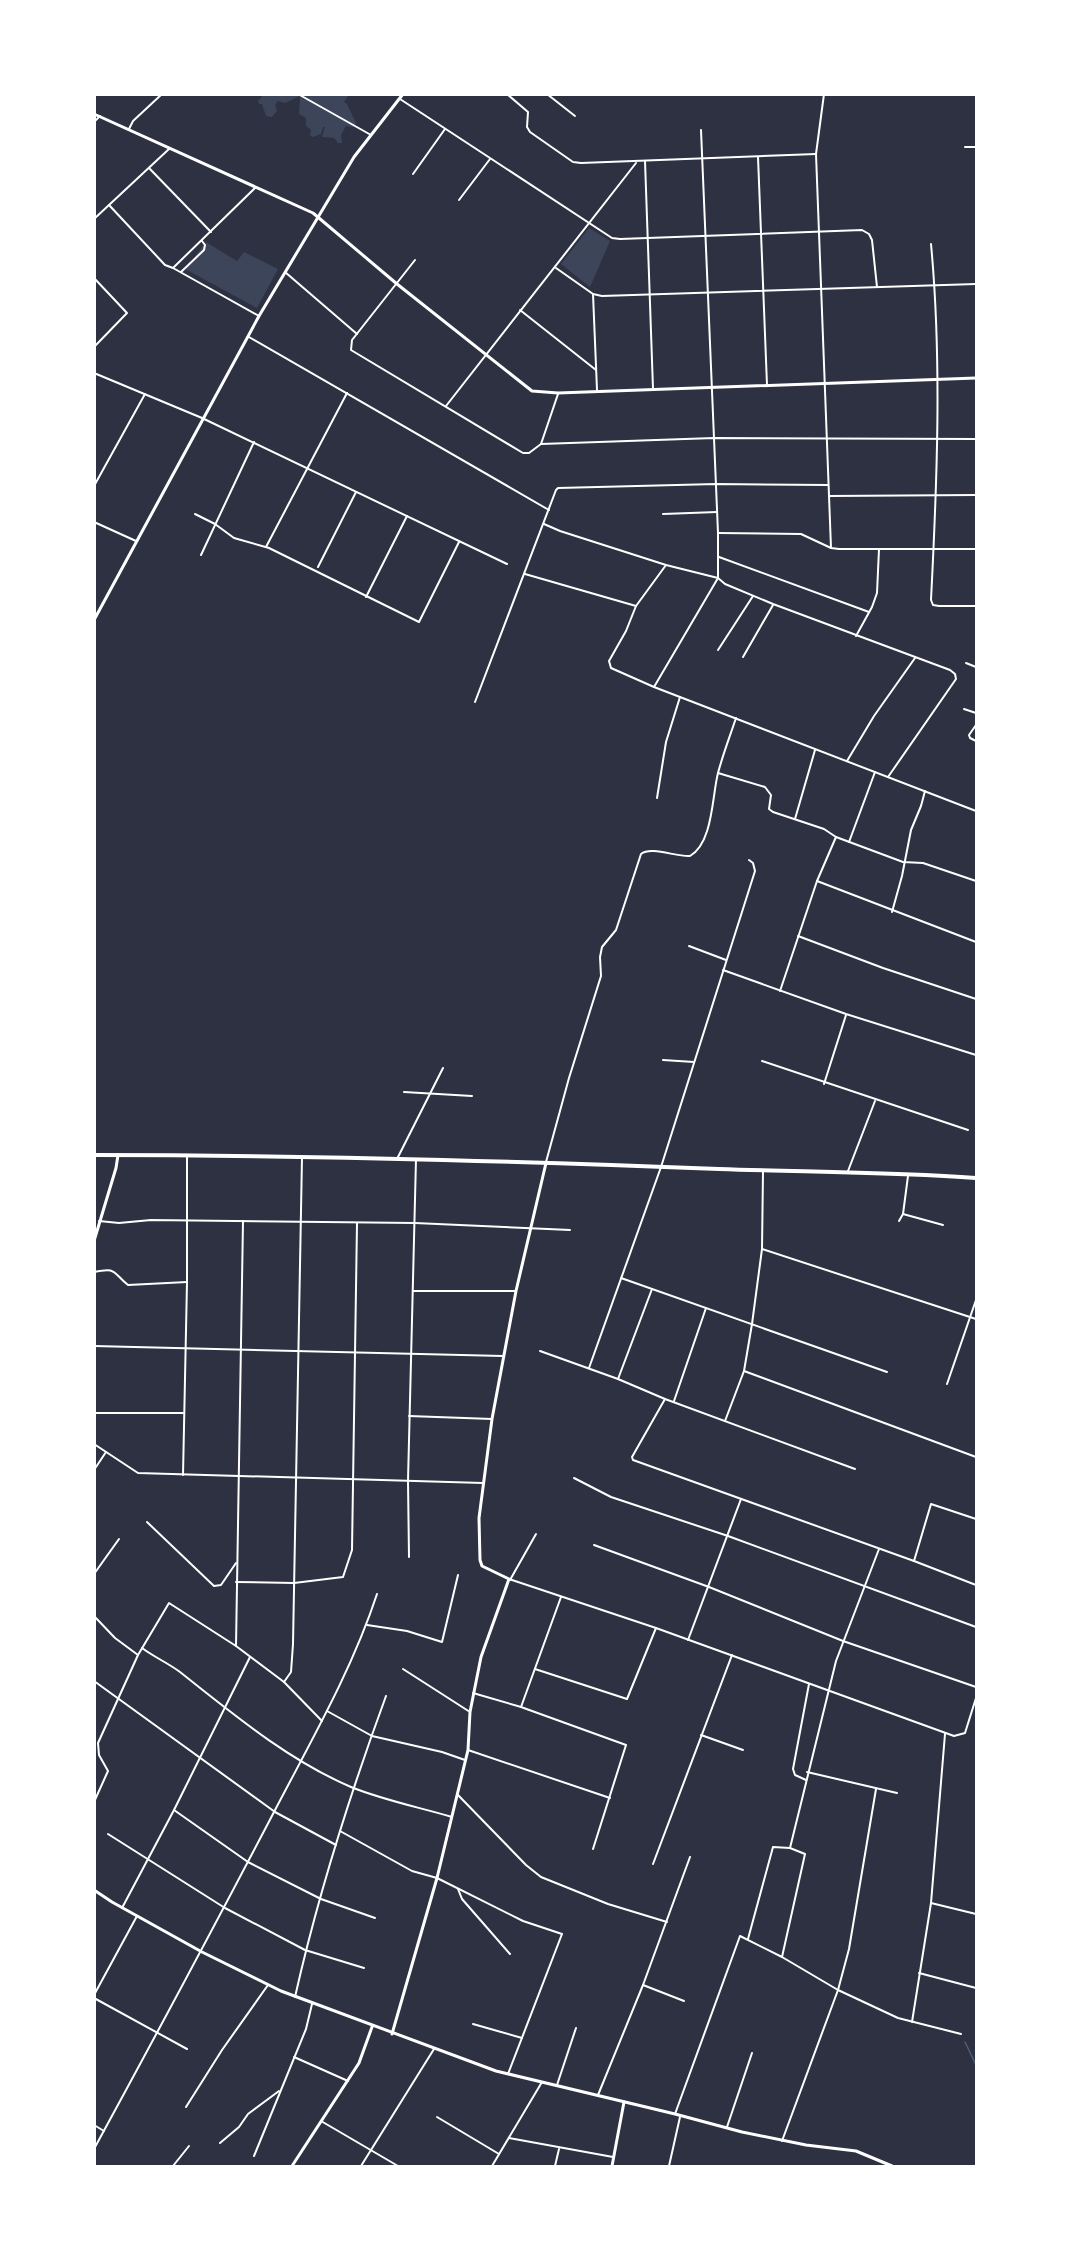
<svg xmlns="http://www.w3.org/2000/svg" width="1071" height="2261" viewBox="0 0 1071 2261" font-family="Poppins,sans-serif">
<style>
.green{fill:#3c4559}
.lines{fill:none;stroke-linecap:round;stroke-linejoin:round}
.stream{stroke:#4f5d75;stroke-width:1.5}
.minor{stroke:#fff;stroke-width:2}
.tertiary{stroke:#fff;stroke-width:3}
.secondary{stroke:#fff;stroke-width:3}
.primary{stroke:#fff;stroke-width:4}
</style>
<rect width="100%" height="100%" fill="#2d3142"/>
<!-- green -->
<g class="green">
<polygon points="263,95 349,95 344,102 347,104 356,123 353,127 346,126 341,135 342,143 338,143 334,138 322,137 325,127 323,127 321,134 313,137 310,136 311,130 306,126 306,118 299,114 300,96 285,103 278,101 275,105 277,111 272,117 266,116 262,104 259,104 258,101"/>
<polygon points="589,228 610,241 590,287 561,264"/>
<polygon points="206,242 237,261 244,252 278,269 257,308 185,269"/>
</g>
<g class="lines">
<!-- stream -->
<polyline class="stream" points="965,2042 976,2065"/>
<!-- minor -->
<g class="minor">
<polyline points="298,94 371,135"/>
<polyline points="507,94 528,112 527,127 530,132 573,162 581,163 816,154"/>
<polyline points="547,94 575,116"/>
<polyline points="824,94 816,154 831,548"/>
<polyline points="400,99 612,238 620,239 862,230 869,234 872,240 877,287"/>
<polyline points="94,122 100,116"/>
<polyline points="129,129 133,121 162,94"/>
<polyline points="701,130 718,533 718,578 654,687 976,811"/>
<polyline points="965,147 976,147"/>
<polyline points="758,157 767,385"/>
<polyline points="645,161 653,389"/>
<polyline points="149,168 211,232"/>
<polyline points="413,174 445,129"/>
<polyline points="459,200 490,159"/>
<polyline points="109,205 165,265 173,268 259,316"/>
<polyline points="94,219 169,149"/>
<path d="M931,244C942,361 937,483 931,600L933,605L939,606H976"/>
<polyline points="415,260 352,340 351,350 523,453 529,453 541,444"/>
<polyline points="174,267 256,187"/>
<polyline points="556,268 593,294 602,296 976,284"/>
<polyline points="181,272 204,250 205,245 202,241"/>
<polyline points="285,272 357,334"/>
<polyline points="94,278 127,313 94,347"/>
<polyline points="593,294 597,390"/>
<polyline points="520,310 596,370"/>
<polyline points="249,337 549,510"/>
<polyline points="94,373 202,418 507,564"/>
<polyline points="558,394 541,444 714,438 976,439"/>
<polyline points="446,406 636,163"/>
<polyline points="94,486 145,394"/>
<polyline points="829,496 976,495"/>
<polyline points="195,514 215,524 234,538 269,548 419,622 459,542"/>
<polyline points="663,514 717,512"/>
<polyline points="94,522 136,541"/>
<polyline points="544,524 560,531 666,565 718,578 725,584 773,604 950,670 955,674 956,679 888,777"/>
<polyline points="718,533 801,534 831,548 839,549 976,549"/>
<polyline points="266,547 347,393"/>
<polyline points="201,555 254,442"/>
<polyline points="719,557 869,612"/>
<polyline points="318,567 356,492"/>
<polyline points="525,574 636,606"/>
<polyline points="366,597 407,516"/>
<polyline points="856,636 872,607 877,593 879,549"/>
<polyline points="718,650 753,596"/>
<polyline points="743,657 773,605"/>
<polyline points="966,663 976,667"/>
<polyline points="654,687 611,668 609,661 626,631 636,606 666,565"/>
<polyline points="475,702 556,490 558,488 716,484 828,485"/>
<polyline points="964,709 976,713"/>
<polyline points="976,725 969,735 970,738 976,741"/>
<polyline points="847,761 874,716 915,658"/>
<polyline points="718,773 765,787 771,795 769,809 773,812 824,829 836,837 903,862 923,863 976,881"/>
<polyline points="657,798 666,742 680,697"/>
<polyline points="795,819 815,750"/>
<polyline points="849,842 875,772"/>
<polyline points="817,881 976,942"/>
<polyline points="892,912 902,876 911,830 921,806 925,791"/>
<polyline points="798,936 883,968 976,999"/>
<polyline points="689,946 726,960"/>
<polyline points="723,970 846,1014 976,1055"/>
<polyline points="780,991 817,881 836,837"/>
<polyline points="663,1060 694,1062"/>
<polyline points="762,1061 968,1130"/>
<polyline points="824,1084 846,1015"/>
<polyline points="404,1092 472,1096"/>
<polyline points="397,1159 443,1068"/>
<path d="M546,1162L569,1078L601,976L600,957L602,947L616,930L641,854C651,846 676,857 690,856C713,843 712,796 718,773C723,754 730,736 736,718"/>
<polyline points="848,1171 875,1101"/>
<polyline points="903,1214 943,1225"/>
<polyline points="99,1221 119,1223 151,1220 415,1223 570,1230"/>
<polyline points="899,1221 903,1214 908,1176"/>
<polyline points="762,1249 976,1319"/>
<path d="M94,1272C117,1267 112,1272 128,1285L187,1282"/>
<polyline points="621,1278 887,1372"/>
<polyline points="413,1291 515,1291"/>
<polyline points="94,1346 503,1356"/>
<polyline points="540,1351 618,1379 665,1399 855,1469"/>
<polyline points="589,1368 661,1167 755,871 753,863 749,860"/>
<polyline points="744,1371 976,1457"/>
<polyline points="618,1379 652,1289"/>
<polyline points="947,1384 976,1300"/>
<polyline points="665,1399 632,1457 633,1460 914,1561 976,1585"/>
<polyline points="674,1401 706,1308"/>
<polyline points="94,1413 183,1413"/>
<polyline points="409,1416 492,1419"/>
<polyline points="725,1421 744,1371 752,1324 762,1249 763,1171"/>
<polyline points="94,1444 138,1473 483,1483"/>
<polyline points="94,1470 106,1452"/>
<polyline points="183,1475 187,1282 187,1155"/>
<polyline points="574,1478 611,1497 728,1536 976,1627"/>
<polyline points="147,1522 214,1586 221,1585 236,1563"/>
<polyline points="594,1545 709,1587 843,1641 976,1687"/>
<polyline points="409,1557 408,1481 416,1159"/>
<polyline points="914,1561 931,1504 976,1519"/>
<polyline points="94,1574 119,1539"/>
<polyline points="509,1579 656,1628 954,1736 965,1733 976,1698"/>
<polyline points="510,1580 536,1534"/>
<polyline points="236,1582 294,1583 343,1577 352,1550 357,1223"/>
<polyline points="94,1616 115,1638 138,1655"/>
<polyline points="367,1625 407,1631 442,1642 458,1575"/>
<polyline points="688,1640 741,1499"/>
<polyline points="236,1646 243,1221"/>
<path d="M142,1648C154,1657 168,1663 180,1672C233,1714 288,1760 351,1787C383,1800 418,1807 452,1817"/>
<polyline points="403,1669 470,1712"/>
<polyline points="535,1669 627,1699 656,1628"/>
<polyline points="94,1681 275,1812 336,1845"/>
<polyline points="284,1682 291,1672 293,1644 302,1157"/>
<polyline points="473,1693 521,1707 626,1745 593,1849"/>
<polyline points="521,1707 561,1597"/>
<polyline points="327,1711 372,1736 442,1752 465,1760"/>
<polyline points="701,1735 743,1750"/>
<polyline points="468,1750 610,1798"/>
<polyline points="807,1772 897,1793"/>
<polyline points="806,1780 795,1775 793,1769 809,1684"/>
<polyline points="457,1794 526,1865 541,1877 608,1904 667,1922"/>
<polyline points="94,1802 108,1771 99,1755 98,1743 138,1655 169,1603 236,1646 284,1682 322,1721"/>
<polyline points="174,1810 248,1862 321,1899 375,1918"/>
<polyline points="340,1831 412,1871 437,1878 523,1921 562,1934 508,2074"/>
<polyline points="108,1834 225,1908 305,1950 364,1968"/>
<polyline points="790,1848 836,1661 879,1549"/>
<polyline points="653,1864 732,1655"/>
<polyline points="458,1889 462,1899 510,1954"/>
<polyline points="931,1903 976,1914"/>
<polyline points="122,1908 174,1810 250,1657"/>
<polyline points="748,1939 773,1847 790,1848 805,1854 782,1957"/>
<polyline points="919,1973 976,1988"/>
<polyline points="643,1985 684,2001"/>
<polyline points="94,1995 137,1916"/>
<path d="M295,1997C318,1895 350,1794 386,1696"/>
<polyline points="94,1998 187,2049"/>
<polyline points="912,2022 931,1903 945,1734"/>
<polyline points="473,2024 522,2038"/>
<polyline points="294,2057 348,2081"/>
<polyline points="557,2085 576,2028"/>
<polyline points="598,2095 643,1985 690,1857"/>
<polyline points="186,2107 222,2050 268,1985"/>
<polyline points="675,2114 740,1936 782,1957 838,1990 898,2018 961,2034"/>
<polyline points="437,2117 499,2154"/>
<polyline points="321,2121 398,2166"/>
<polyline points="94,2125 104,2131"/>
<polyline points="727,2127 752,2053"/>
<polyline points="509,2138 613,2157"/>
<polyline points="782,2141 838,1990 849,1949 876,1789"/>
<polyline points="220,2143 239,2127 248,2114 279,2091"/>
<path d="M94,2149C155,2037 215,1925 274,1812C311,1741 352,1670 377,1594"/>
<polyline points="254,2156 306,2029 312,2004"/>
<polyline points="173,2166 189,2146"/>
<polyline points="361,2166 434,2049"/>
<polyline points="492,2166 542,2082"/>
<polyline points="555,2166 559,2149"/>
<polyline points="669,2166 680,2117"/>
</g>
<!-- tertiary -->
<g class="tertiary">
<polyline points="94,114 313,213 397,284 532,391 558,393 976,378"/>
<polyline points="94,1890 112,1902 202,1952 281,1991 496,2071 675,2114 742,2132 806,2145 856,2151 892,2166"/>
<polyline points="392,2034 437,1878 468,1750 470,1712 481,1657 509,1579 482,1566 480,1560 479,1518 492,1419 516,1291 546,1163"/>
<polyline points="292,2166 359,2063 372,2027"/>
<polyline points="612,2166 624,2102"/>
</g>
<!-- secondary -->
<g class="secondary">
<polyline points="94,620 259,316 354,157 403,94"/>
<polyline points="94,1241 116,1168 118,1155"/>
</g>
<!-- primary -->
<path class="primary" d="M94,1155C303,1155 511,1161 719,1169C805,1172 891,1172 976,1178"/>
</g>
<!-- border -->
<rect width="1071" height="2261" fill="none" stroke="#ffffff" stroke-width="192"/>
</svg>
